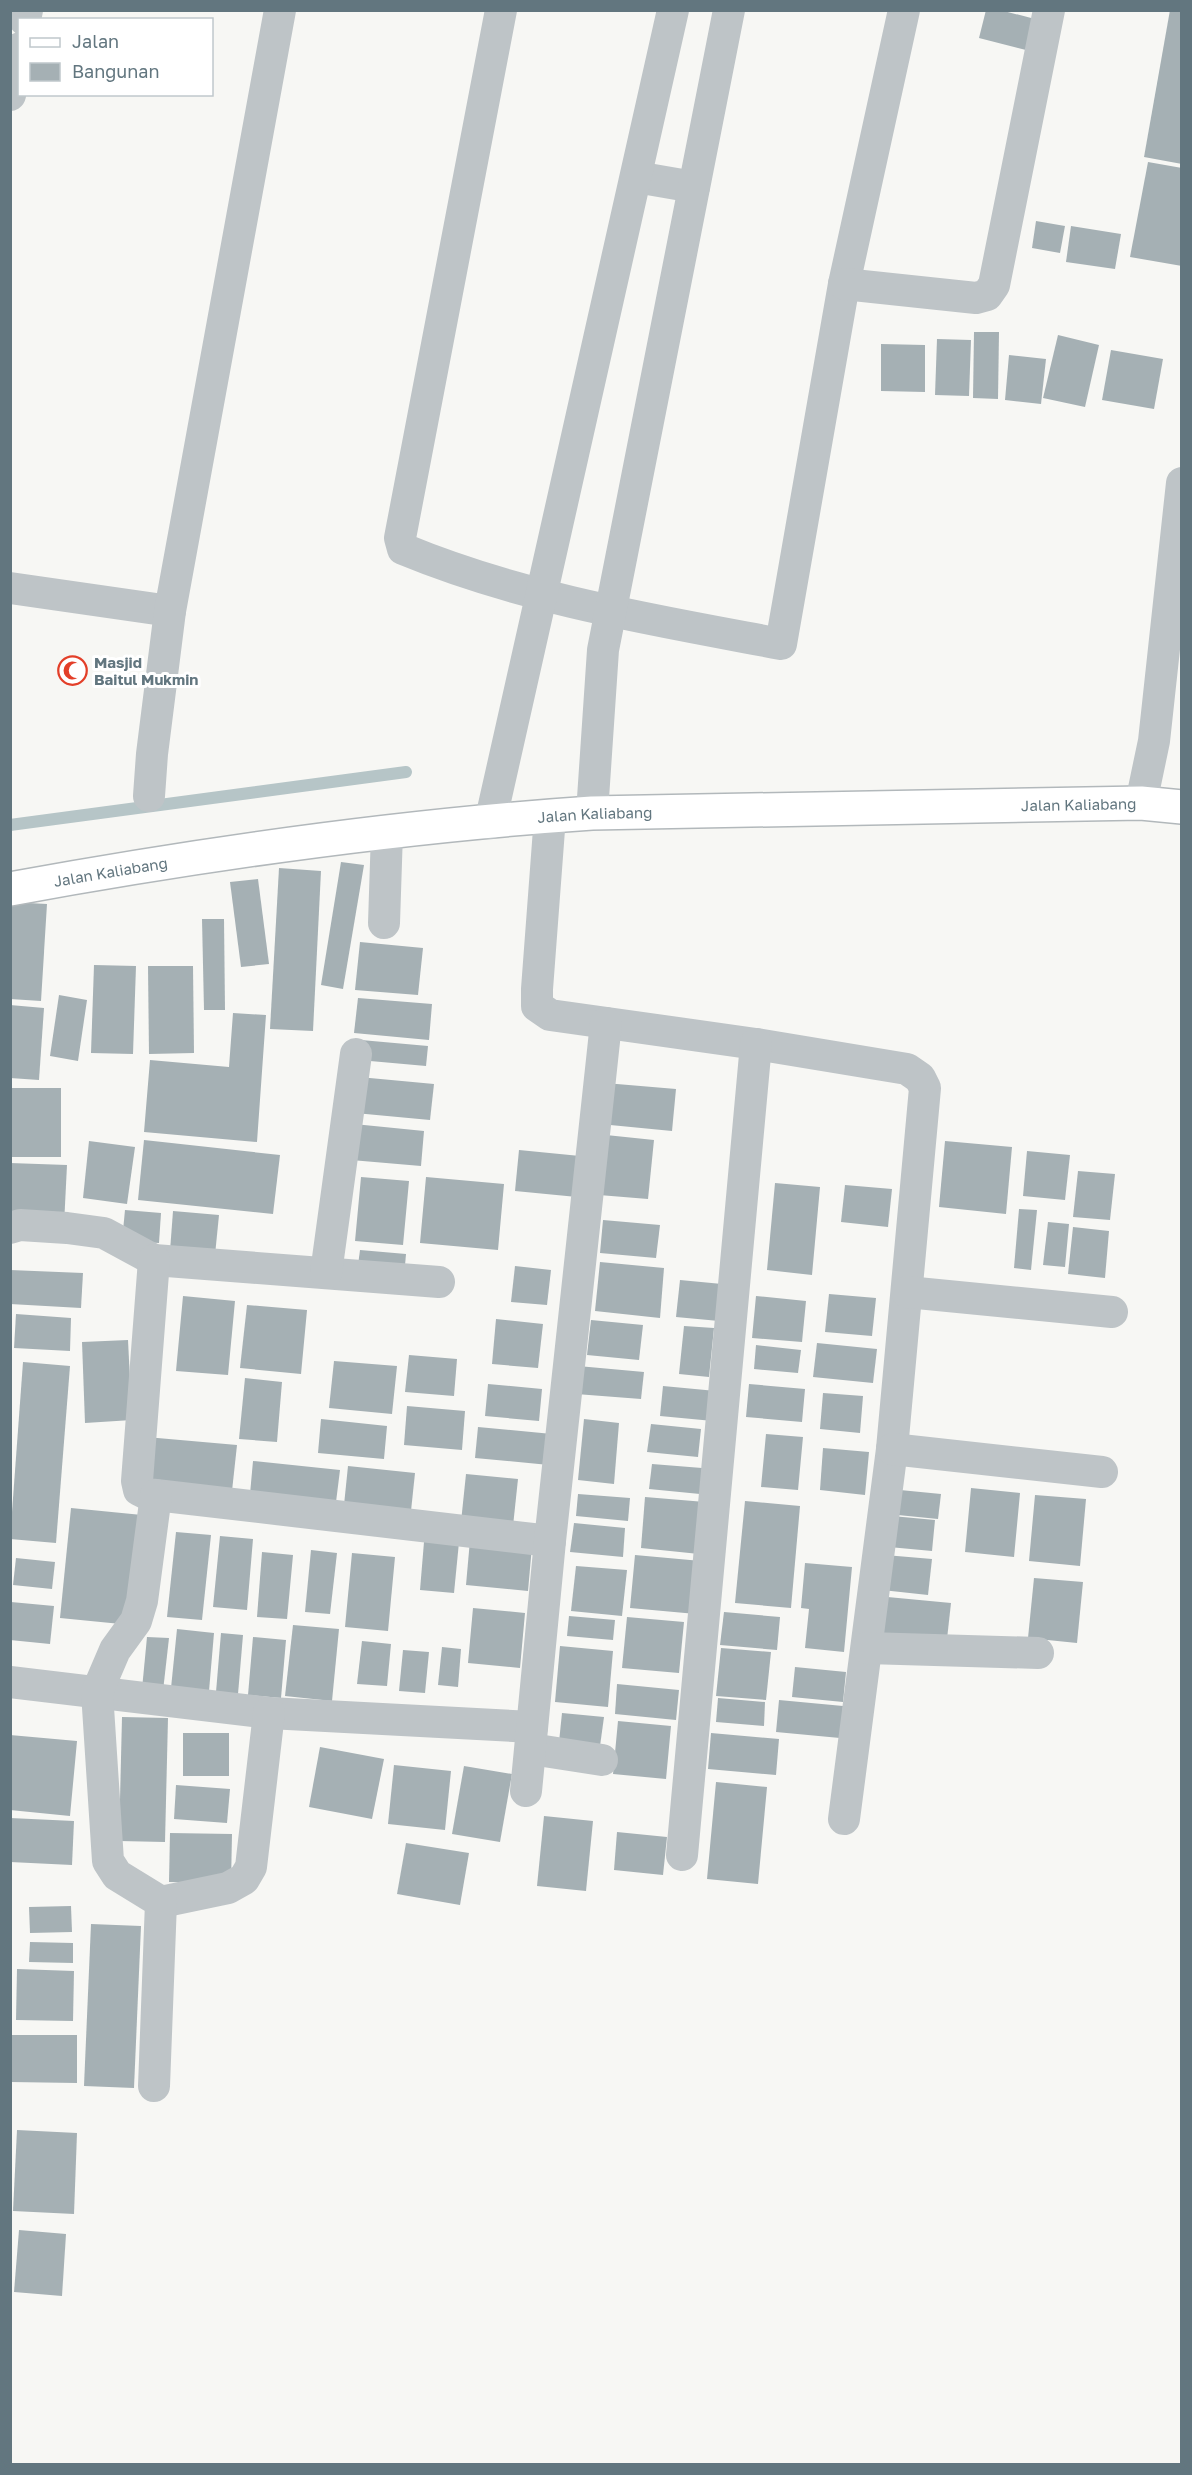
<svg xmlns="http://www.w3.org/2000/svg" width="1192" height="2475" viewBox="0 0 1192 2475" font-family="'Golos Text',sans-serif">
<style>
.lines{fill:none;stroke-linecap:round;stroke-linejoin:round}
.stream{stroke:#b6c5c7;stroke-width:12}
.building{fill:#a5b0b4}
.primary-casing{stroke:#b2b8bb;stroke-width:36}
.street{stroke:#bec4c7;stroke-width:32}
.primary{stroke:#fff;stroke-width:33}
.labels{text-anchor:middle;dominant-baseline:central;stroke-width:6;stroke-linejoin:round;paint-order:stroke}
.poi-label{font-size:15px;font-weight:bold;fill:#62767f;stroke:#fff;text-anchor:start}
.street-label{font-size:15px;fill:#62767f;stroke:#fff}
</style>
<rect width="100%" height="100%" fill="#f7f7f4"/>
<g class="lines">
<!-- stream -->
<polyline class="stream" points="10,825 406,772"/>
</g>
<!-- building -->
<g class="building">
<polygon points="986,10 1000,10 1035,19 1026,50 979,38"/>
<polygon points="1170,10 1182,10 1182,164 1144,157"/>
<polygon points="1148,162 1182,168 1182,266 1130,257"/>
<polygon points="1036,221 1065,226 1060,253 1032,248"/>
<polygon points="1071,226 1121,234 1115,269 1066,262"/>
<polygon points="974,332 999,332 998,399 973,398"/>
<polygon points="1058,335 1099,345 1085,407 1043,398"/>
<polygon points="937,339 971,340 969,396 935,395"/>
<polygon points="881,344 925,345 925,392 881,391"/>
<polygon points="1111,350 1163,359 1154,409 1102,400"/>
<polygon points="1009,355 1046,359 1041,404 1005,400"/>
<polygon points="341,862 364,865 343,989 321,985"/>
<polygon points="279,868 321,871 313,1031 270,1029"/>
<polygon points="258,879 269,964 241,967 230,882"/>
<polygon points="10,902 47,904 41,1001 10,999"/>
<polygon points="202,919 224,919 225,1010 204,1010"/>
<polygon points="360,942 423,948 418,995 355,990"/>
<polygon points="94,965 136,966 133,1054 91,1053"/>
<polygon points="148,966 193,966 194,1053 149,1054"/>
<polygon points="59,995 87,1000 78,1061 50,1056"/>
<polygon points="358,998 432,1004 429,1040 354,1033"/>
<polygon points="10,1005 44,1008 39,1080 10,1078"/>
<polygon points="233,1013 266,1015 257,1142 144,1132 150,1060 229,1067"/>
<polygon points="361,1040 428,1046 426,1066 359,1060"/>
<polygon points="359,1077 434,1084 430,1120 355,1113"/>
<polygon points="605,1083 676,1089 672,1131 600,1124"/>
<rect x="12" y="1088" width="49" height="69"/>
<polygon points="354,1124 424,1131 421,1166 351,1160"/>
<polygon points="606,1135 654,1140 648,1199 599,1195"/>
<polygon points="144,1140 280,1155 273,1214 138,1200"/>
<polygon points="89,1141 135,1147 127,1204 83,1198"/>
<polygon points="945,1141 1012,1147 1006,1214 939,1207"/>
<polygon points="519,1150 580,1156 577,1197 515,1191"/>
<polygon points="1027,1151 1070,1155 1065,1200 1023,1196"/>
<polygon points="10,1163 67,1165 64,1225 10,1222"/>
<polygon points="1078,1171 1115,1174 1110,1220 1073,1217"/>
<polygon points="361,1177 409,1181 403,1245 355,1241"/>
<polygon points="426,1177 504,1184 498,1250 420,1243"/>
<polygon points="775,1183 820,1187 812,1275 767,1270"/>
<polygon points="845,1185 892,1189 888,1227 841,1222"/>
<polygon points="1019,1209 1037,1210 1031,1270 1014,1268"/>
<polygon points="125,1210 161,1213 159,1243 122,1241"/>
<polygon points="173,1211 219,1215 215,1255 170,1251"/>
<polygon points="603,1220 660,1225 656,1258 600,1253"/>
<polygon points="1048,1222 1069,1224 1065,1267 1043,1265"/>
<polygon points="1073,1227 1109,1231 1105,1278 1068,1274"/>
<polygon points="360,1250 406,1254 404,1277 357,1273"/>
<polygon points="600,1262 664,1268 660,1318 595,1311"/>
<polygon points="515,1266 551,1270 547,1305 511,1302"/>
<polygon points="10,1270 83,1273 81,1308 10,1304"/>
<polygon points="680,1280 722,1284 719,1321 676,1317"/>
<polygon points="829,1294 876,1298 872,1336 825,1332"/>
<polygon points="183,1296 235,1301 228,1375 176,1371"/>
<polygon points="756,1296 806,1301 802,1342 752,1338"/>
<polygon points="247,1305 307,1310 301,1374 240,1368"/>
<polygon points="16,1314 71,1318 70,1351 14,1348"/>
<polygon points="496,1319 543,1324 538,1368 492,1364"/>
<polygon points="591,1320 643,1325 639,1360 587,1355"/>
<polygon points="684,1326 714,1328 709,1377 679,1374"/>
<polygon points="128,1340 132,1420 85,1423 82,1342"/>
<polygon points="817,1343 877,1349 873,1383 813,1377"/>
<polygon points="756,1345 801,1350 798,1373 754,1369"/>
<polygon points="409,1355 457,1359 454,1396 405,1392"/>
<polygon points="334,1361 397,1366 392,1414 329,1408"/>
<polygon points="23,1362 70,1366 56,1543 10,1539"/>
<polygon points="578,1366 644,1372 641,1399 576,1394"/>
<polygon points="245,1378 282,1382 277,1442 239,1439"/>
<polygon points="488,1384 542,1389 539,1421 485,1416"/>
<polygon points="749,1384 805,1389 802,1422 746,1417"/>
<polygon points="663,1386 716,1391 713,1421 660,1416"/>
<polygon points="823,1393 863,1396 860,1433 820,1429"/>
<polygon points="407,1406 465,1411 462,1450 404,1445"/>
<polygon points="321,1419 387,1426 384,1459 318,1453"/>
<polygon points="584,1419 619,1423 614,1484 578,1480"/>
<polygon points="651,1424 701,1429 698,1457 647,1452"/>
<polygon points="478,1427 552,1434 549,1465 475,1458"/>
<polygon points="766,1434 803,1437 798,1490 761,1487"/>
<polygon points="146,1437 237,1445 232,1491 141,1483"/>
<polygon points="823,1448 869,1452 865,1495 820,1490"/>
<polygon points="253,1461 340,1470 336,1502 250,1494"/>
<polygon points="652,1464 702,1468 700,1494 649,1489"/>
<polygon points="348,1466 415,1473 411,1511 344,1505"/>
<polygon points="466,1474 518,1479 513,1526 461,1522"/>
<polygon points="971,1488 1020,1493 1014,1557 965,1552"/>
<polygon points="900,1490 941,1494 938,1519 898,1515"/>
<polygon points="578,1494 630,1498 628,1521 576,1516"/>
<polygon points="1035,1495 1086,1499 1080,1566 1029,1561"/>
<polygon points="645,1497 705,1502 699,1554 641,1548"/>
<polygon points="745,1501 800,1506 791,1608 735,1603"/>
<polygon points="71,1508 142,1515 131,1625 60,1618"/>
<polygon points="892,1516 935,1520 932,1551 889,1547"/>
<polygon points="574,1523 625,1528 623,1557 570,1552"/>
<polygon points="425,1530 460,1532 454,1593 420,1590"/>
<polygon points="176,1532 211,1535 202,1620 167,1617"/>
<polygon points="220,1536 253,1539 247,1610 213,1607"/>
<polygon points="470,1540 532,1546 528,1591 466,1585"/>
<polygon points="311,1550 337,1553 330,1614 305,1612"/>
<polygon points="262,1552 293,1555 287,1619 257,1617"/>
<polygon points="352,1553 395,1557 388,1631 345,1627"/>
<polygon points="635,1555 701,1561 696,1614 630,1608"/>
<polygon points="885,1555 932,1559 928,1595 882,1590"/>
<polygon points="16,1558 55,1562 52,1589 13,1585"/>
<polygon points="805,1563 852,1567 844,1652 805,1648 809,1609 801,1608"/>
<polygon points="576,1566 627,1570 622,1616 571,1611"/>
<polygon points="1034,1578 1083,1582 1077,1643 1028,1638"/>
<polygon points="877,1596 951,1603 947,1639 874,1632"/>
<polygon points="11,1602 54,1606 50,1644 10,1640"/>
<polygon points="473,1608 525,1613 520,1668 468,1663"/>
<polygon points="724,1612 780,1617 777,1650 720,1645"/>
<polygon points="569,1616 615,1620 613,1640 567,1636"/>
<polygon points="627,1617 684,1622 679,1673 622,1668"/>
<polygon points="293,1625 339,1629 332,1701 285,1696"/>
<polygon points="177,1629 214,1633 209,1691 171,1688"/>
<polygon points="221,1633 243,1635 238,1694 216,1692"/>
<polygon points="147,1637 169,1638 163,1691 142,1689"/>
<polygon points="253,1637 286,1640 281,1698 248,1695"/>
<polygon points="362,1641 391,1644 387,1686 357,1684"/>
<polygon points="560,1646 613,1651 608,1707 555,1702"/>
<polygon points="442,1647 461,1649 458,1687 438,1685"/>
<polygon points="721,1648 771,1652 766,1700 716,1696"/>
<polygon points="403,1650 429,1652 425,1693 399,1691"/>
<polygon points="795,1667 846,1672 843,1702 792,1697"/>
<polygon points="617,1684 679,1690 676,1720 615,1714"/>
<polygon points="718,1698 765,1702 764,1726 716,1722"/>
<polygon points="779,1700 843,1706 840,1738 776,1732"/>
<polygon points="562,1713 604,1717 600,1746 559,1742"/>
<polygon points="122,1717 168,1718 165,1842 119,1841"/>
<polygon points="618,1721 671,1726 666,1779 613,1774"/>
<rect x="183" y="1733" width="46" height="43"/>
<polygon points="711,1733 779,1739 776,1775 708,1769"/>
<polygon points="10,1735 77,1741 70,1816 10,1810"/>
<polygon points="320,1747 384,1759 372,1819 309,1807"/>
<polygon points="394,1765 451,1771 445,1830 388,1824"/>
<polygon points="464,1766 512,1774 500,1842 452,1834"/>
<polygon points="716,1782 767,1787 758,1884 707,1879"/>
<polygon points="176,1785 230,1789 227,1823 174,1819"/>
<polygon points="544,1816 593,1821 586,1891 537,1886"/>
<polygon points="10,1818 74,1821 72,1865 10,1862"/>
<polygon points="617,1832 667,1837 663,1875 614,1870"/>
<polygon points="170,1833 232,1834 231,1883 169,1882"/>
<polygon points="406,1843 469,1853 460,1905 397,1894"/>
<polygon points="71,1906 72,1932 30,1933 29,1907"/>
<polygon points="91,1924 141,1926 134,2088 84,2086"/>
<polygon points="30,1942 73,1943 73,1963 29,1962"/>
<polygon points="17,1969 74,1971 73,2021 16,2020"/>
<polygon points="10,2035 77,2035 77,2083 10,2082"/>
<polygon points="17,2130 77,2133 74,2214 13,2211"/>
<polygon points="19,2230 66,2234 62,2296 14,2292"/>
</g>
<g class="lines">
<defs>
<g id="primary">
<path id="s1" d="M10,889C202,854 398,826 592,813L1141,803L1182,807"/>
</g>
</defs>
<!-- primary casing -->
<use href="#primary" class="primary-casing"/>
<!-- street -->
<g class="street">
<path d="M501,10L400,538L403,549C524,599 653,620 781,644L844,284L904,10"/>
<polyline points="25,20 27,10"/>
<polyline points="10,95 20,48"/>
<polyline points="636,177 694,187"/>
<polyline points="844,284 976,298 987,295 994,285 1049,10"/>
<polyline points="10,588 170,611"/>
<polyline points="149,796 152,754 170,611 280,10"/>
<polyline points="1141,803 1154,741 1182,483"/>
<polyline points="592,813 603,650 729,10"/>
<polyline points="550,816 537,989 537,1006 550,1015 756,1044 907,1069 920,1078 925,1088 892,1449 844,1819"/>
<polyline points="490,823 673,10"/>
<polyline points="384,923 387,832"/>
<polyline points="10,1228 20,1225 67,1228 104,1233 154,1260 439,1282"/>
<polyline points="154,1260 137,1481 139,1490 147,1494 550,1541"/>
<polyline points="326,1273 356,1054"/>
<polyline points="907,1292 1112,1312"/>
<polyline points="892,1449 1102,1472"/>
<polyline points="867,1648 1038,1653"/>
<polyline points="10,1682 269,1713 532,1727"/>
<polyline points="531,1749 602,1760"/>
<polyline points="526,1791 550,1541 606,1023"/>
<polyline points="682,1855 756,1044"/>
<polyline points="161,1902 228,1888 244,1879 251,1867 269,1713"/>
<polyline points="154,2086 161,1902 117,1875 108,1861 97,1692 115,1650 136,1621 142,1601 156,1495"/>
</g>
<!-- primary -->
<use href="#primary" class="primary"/>
</g>
<!-- icons -->
<defs>
<symbol id="mosque-ring" viewBox="-11 -11 22 22"><circle r="9.5" fill="#fff" stroke="#e33f29" stroke-width="1.5"/><path d="M3.5-4.9A6 6 0 1 0 3.5 4.9A5 5 0 1 1 3.5-4.9Z" fill="#e33f29"/></symbol>
</defs>
<g fill-rule="evenodd">
<use href="#mosque-ring" x="56" y="654" width="33" height="33"/>
</g>
<g class="labels">
<!-- poi labels -->
<g class="poi-label">
<text x="94" y="662">Masjid<tspan x="94" dy="17">Baitul Mukmin</tspan></text>
</g>
<!-- street labels -->
<g class="street-label">
<text stroke="none"><textPath href="#s1" startOffset="1074">Jalan Kaliabang</textPath></text>
<text stroke="none"><textPath href="#s1" startOffset="590">Jalan Kaliabang</textPath></text>
<text stroke="none"><textPath href="#s1" startOffset="102">Jalan Kaliabang</textPath></text>
</g>
</g>
<!-- border -->
<rect width="1192" height="2475" fill="none" stroke="#62767f" stroke-width="24"/>
<!-- legend -->
<rect x="18" y="18" width="195" height="78" fill="#ffffff" stroke="#c0c8cc" stroke-width="1.5"/>
<rect x="30" y="38" width="30" height="9" fill="#ffffff" stroke="#c0c8cc" stroke-width="1.5"/>
<text x="72" y="48" font-size="18" fill="#62767f">Jalan</text>
<rect x="30" y="63" width="30" height="18" fill="#a5b0b4" stroke="#c0c8cc" stroke-width="1.5"/>
<text x="72" y="78" font-size="18" fill="#62767f">Bangunan</text>
</svg>
